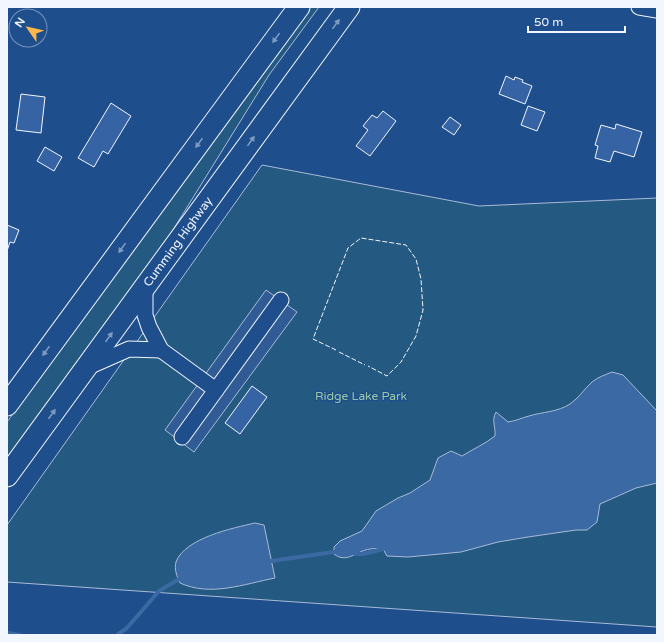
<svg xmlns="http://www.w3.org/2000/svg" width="664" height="642" viewBox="0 0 664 642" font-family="'Varela Round',sans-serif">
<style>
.green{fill:#245a82;stroke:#a8bbd7}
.parking{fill:#305b95;stroke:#a8bbd7}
.water{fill:#3b69a3;stroke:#a8bbd7}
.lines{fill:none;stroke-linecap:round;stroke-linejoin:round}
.stream{stroke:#3b69a3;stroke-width:4}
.building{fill:#3563a3;stroke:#f2f6ff}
.minor-casing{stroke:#f2f6ff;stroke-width:17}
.highway-casing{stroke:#f2f6ff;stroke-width:23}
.minor{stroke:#1f4e8c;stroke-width:15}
.highway{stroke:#1f4e8c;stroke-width:21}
.fence{stroke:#f2f6ff;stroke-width:1;stroke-dasharray:5 2;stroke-linecap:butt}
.oneway{fill:#7e9ac0}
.labels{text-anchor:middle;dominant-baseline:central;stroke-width:3;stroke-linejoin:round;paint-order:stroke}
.street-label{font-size:12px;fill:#f2f6ff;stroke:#1f4e8c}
.park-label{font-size:12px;fill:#97c8a6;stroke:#1f4e8c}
</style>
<rect width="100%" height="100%" fill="#1f4e8c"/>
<!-- green -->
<g class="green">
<polygon points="309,7 319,7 269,75 150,267 7,467 7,422"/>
<polygon points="262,165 479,206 657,198 657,627 7,582 7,525"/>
</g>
<!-- parking -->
<polygon class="parking" points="266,290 297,312 194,452 165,430"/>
<!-- water -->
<g class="water">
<path d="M612,372L623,375L657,411V483L636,488L600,504L597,522L587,530H576L528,537L498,542L461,552L408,557L387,556L383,549C379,549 374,548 370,549C356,551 347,564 334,554V547L340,541L362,531L376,511L398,498L410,493L430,480L438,458L451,451L462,456C473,449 485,444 495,436C496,427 491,421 496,412L508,422C516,421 521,418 529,416C542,412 558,412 570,404C579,398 584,389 592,382C598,377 605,375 612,372Z"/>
<path d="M255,523L264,525L275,578C244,584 211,597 180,583C177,577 174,569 176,562C185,538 233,528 255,523Z"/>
</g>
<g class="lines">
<!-- stream -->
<g class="stream">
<polyline points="355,554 363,554 383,549"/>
<polyline points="271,561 334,552"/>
<polyline points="7,633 20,635"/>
<polyline points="117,635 127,628 159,591 179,579"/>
</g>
</g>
<!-- building -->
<g class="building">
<polygon points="506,76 514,80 515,77 523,80 522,82 532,86 525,104 499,94"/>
<polygon points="21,94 45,97 41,133 16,130"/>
<polygon points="111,103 131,116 108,154 103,151 94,167 78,158"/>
<polygon points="528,106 545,112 537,131 521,125"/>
<polygon points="383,111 396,121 370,156 356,146 368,130 363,126 372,115 377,118"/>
<polygon points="450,117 461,125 454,135 442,127"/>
<polygon points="616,124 642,132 634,157 614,151 610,162 595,158 598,146 595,145 601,125 615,129"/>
<polygon points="45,147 62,157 54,171 37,161"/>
<polygon points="7,225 19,230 14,243 10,242 7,251"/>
<polygon points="252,386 267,397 240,434 225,423"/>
</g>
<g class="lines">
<defs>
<g id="minor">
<polyline points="639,7 657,10"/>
<polyline points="145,286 145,315 149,327 161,350 216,390 182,437"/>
<polyline points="86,368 129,349 161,350"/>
<polyline points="216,390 281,300"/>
</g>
<g id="highway">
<polyline points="7,405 299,7"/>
<path id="s1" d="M7,476L349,7"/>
</g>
</defs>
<!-- minor casing -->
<use href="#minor" class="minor-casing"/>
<!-- highway casing -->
<use href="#highway" class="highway-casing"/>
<!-- minor -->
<use href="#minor" class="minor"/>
<!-- highway -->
<use href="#highway" class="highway"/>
<!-- fence -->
<g class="fence">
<polyline points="336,350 313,339 348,248 361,238 406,245 416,259 421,279 423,310 416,336 401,362 387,376 368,366"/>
<polyline points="339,352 365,365"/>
</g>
</g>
<!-- one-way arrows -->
<defs><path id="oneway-solid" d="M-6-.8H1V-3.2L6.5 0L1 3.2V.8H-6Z"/></defs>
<g class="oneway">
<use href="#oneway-solid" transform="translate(336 24) rotate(-54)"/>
<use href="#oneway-solid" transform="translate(276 38) rotate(126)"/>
<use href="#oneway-solid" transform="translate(251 141) rotate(-54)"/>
<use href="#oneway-solid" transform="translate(199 143) rotate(126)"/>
<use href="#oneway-solid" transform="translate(122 248) rotate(126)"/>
<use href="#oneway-solid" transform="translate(109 337) rotate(-54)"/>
<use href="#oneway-solid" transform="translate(46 351) rotate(126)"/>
<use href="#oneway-solid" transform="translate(52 414) rotate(-54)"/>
</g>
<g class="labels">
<!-- street labels -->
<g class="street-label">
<text stroke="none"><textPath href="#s1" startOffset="290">Cumming Highway</textPath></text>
</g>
<!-- park labels -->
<g class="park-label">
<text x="361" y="396">Ridge Lake Park</text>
</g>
</g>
<!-- border -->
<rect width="664" height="642" fill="none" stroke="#f2f6ff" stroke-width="16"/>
<!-- north arrow -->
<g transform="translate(28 28) rotate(304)"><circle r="19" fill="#1f4e8c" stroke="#7391ba"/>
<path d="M0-3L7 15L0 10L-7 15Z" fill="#ffb74d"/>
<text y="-6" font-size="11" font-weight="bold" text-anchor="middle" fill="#f2f6ff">N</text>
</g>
<!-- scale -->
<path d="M528 26v6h97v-6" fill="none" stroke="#f2f6ff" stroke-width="2"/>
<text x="534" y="26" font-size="12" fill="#f2f6ff" stroke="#1f4e8c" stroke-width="3" paint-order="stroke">50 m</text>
</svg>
